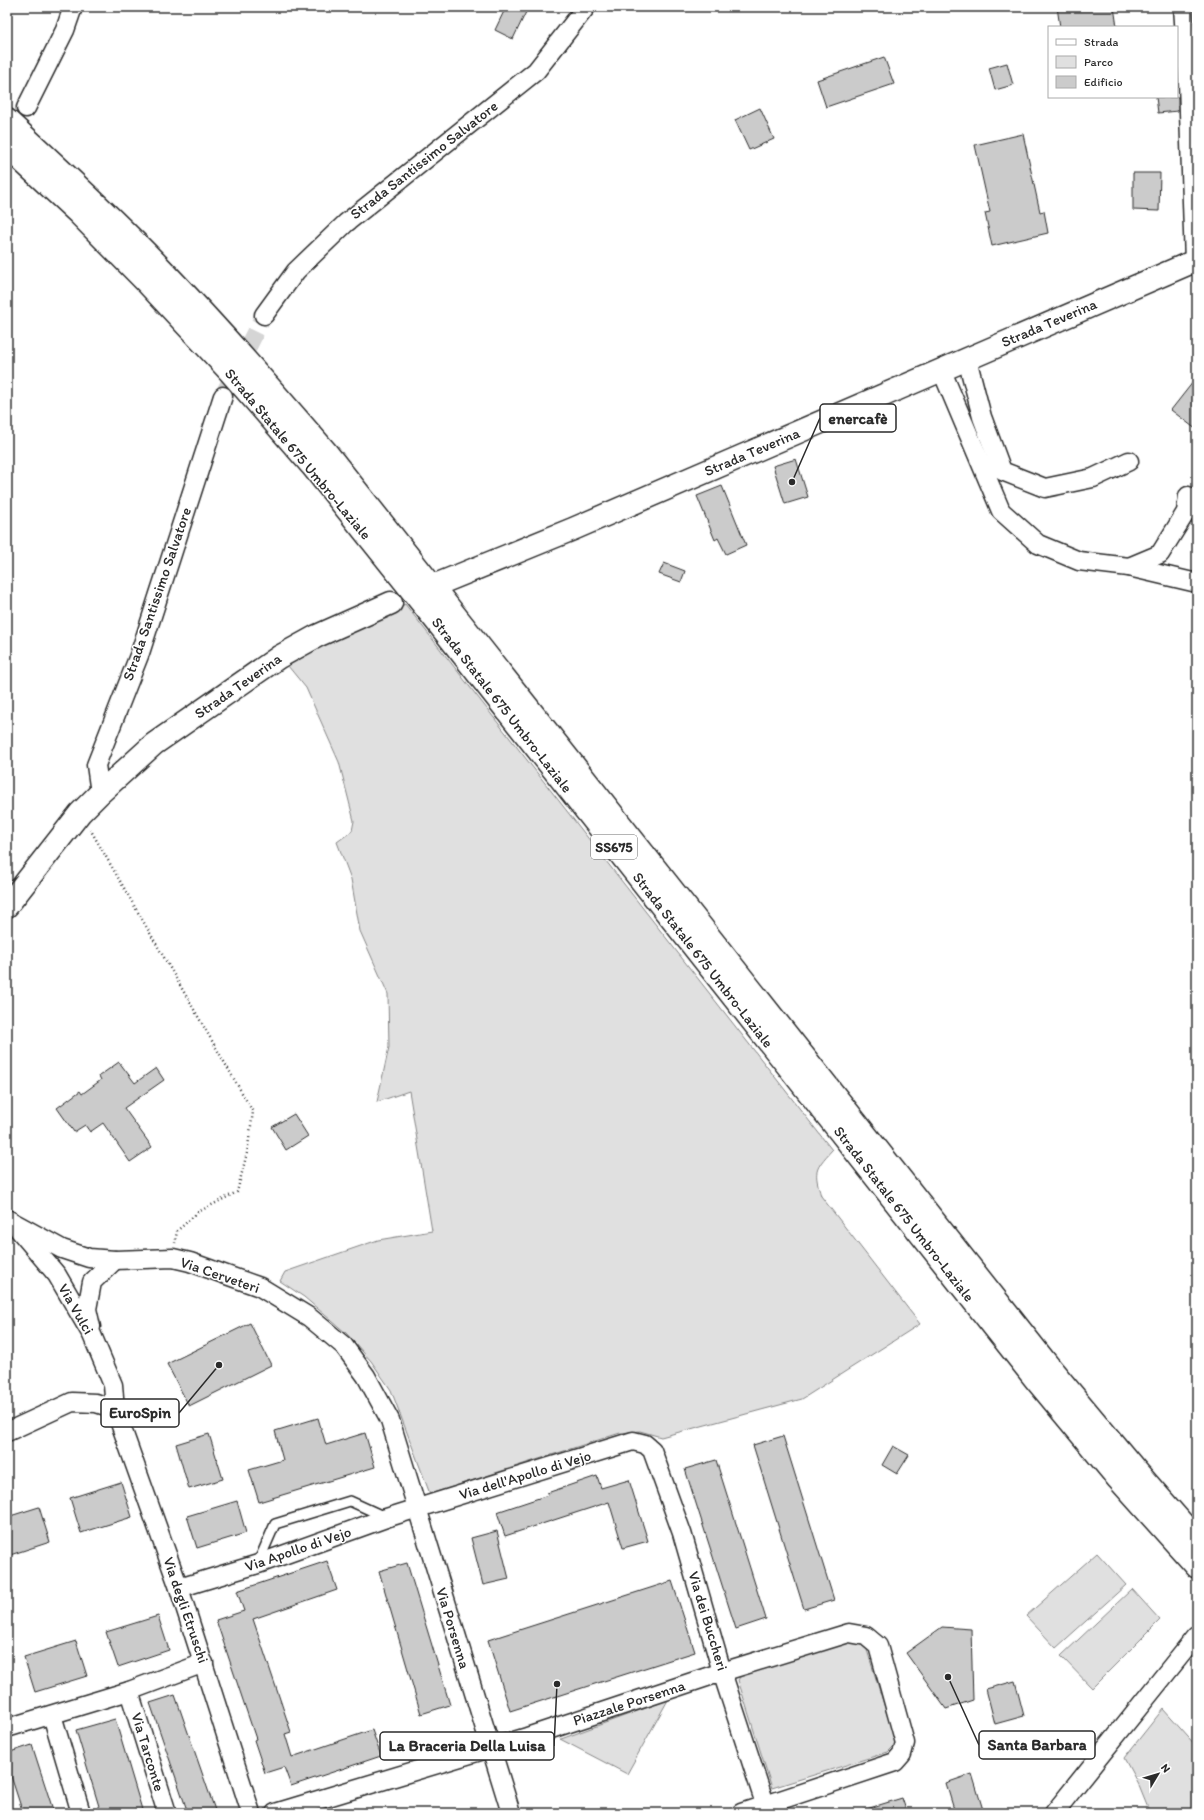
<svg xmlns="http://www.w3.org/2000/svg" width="1204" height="1820" viewBox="0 0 1204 1820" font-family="Itim,sans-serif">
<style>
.green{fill:#e0e0e0;stroke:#868686}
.building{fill:#cbcbcb;stroke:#2b2b2b}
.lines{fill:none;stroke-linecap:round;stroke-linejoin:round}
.street-tunnel{stroke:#d5d5d5;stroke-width:18;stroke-dasharray:18 9;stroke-linecap:butt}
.lane-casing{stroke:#2b2b2b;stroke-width:12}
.street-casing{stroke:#2b2b2b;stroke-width:21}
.secondary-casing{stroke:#2b2b2b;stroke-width:25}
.highway-casing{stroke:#2b2b2b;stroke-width:25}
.path{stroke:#2b2b2b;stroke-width:2.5;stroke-dasharray:1 3;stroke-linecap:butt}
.lane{stroke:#fff;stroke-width:9}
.street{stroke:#fff;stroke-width:18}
.secondary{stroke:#fff;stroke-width:22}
.highway{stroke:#fff;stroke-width:22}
.labels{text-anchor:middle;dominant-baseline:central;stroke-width:3;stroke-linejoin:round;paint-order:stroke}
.shield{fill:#fff;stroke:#6b6b6b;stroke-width:1}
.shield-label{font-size:14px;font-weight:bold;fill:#2b2b2b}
.street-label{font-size:15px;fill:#2b2b2b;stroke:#fff}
.leader{fill:none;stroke:#2b2b2b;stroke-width:1.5}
.callout-dot{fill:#2b2b2b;stroke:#fff;stroke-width:1.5}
.callout{fill:#fff;stroke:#2b2b2b;stroke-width:1.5}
.callout-label{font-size:16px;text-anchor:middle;font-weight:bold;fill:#2b2b2b}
</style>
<rect width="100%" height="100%" fill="#fff"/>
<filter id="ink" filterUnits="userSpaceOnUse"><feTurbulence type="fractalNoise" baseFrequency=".025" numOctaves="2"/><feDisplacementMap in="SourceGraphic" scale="8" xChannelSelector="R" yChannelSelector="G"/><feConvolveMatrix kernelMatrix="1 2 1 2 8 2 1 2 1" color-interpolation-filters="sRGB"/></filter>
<g filter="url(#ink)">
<!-- green -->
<g class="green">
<path d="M405,604L832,1150C814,1170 814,1171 821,1196L920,1324L802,1399L661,1437L640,1431L620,1433L430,1494L391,1390L371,1361L346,1333L304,1297L280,1281L285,1272L378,1240L432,1231L409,1091L377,1102L389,1047L388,994L360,931L351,879L337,842L352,831L354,821L339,762L306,688L288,666L317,648Z"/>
<polygon points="1097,1553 1126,1585 1056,1648 1026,1616"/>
<polygon points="1132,1589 1160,1620 1092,1688 1061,1656"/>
<polygon points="849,1640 861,1645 867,1650 895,1740 894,1746 888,1752 772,1788 738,1680 743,1673"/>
<polygon points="668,1700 627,1774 560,1739 561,1739"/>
<polygon points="1163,1709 1197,1747 1197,1813 1150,1813 1139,1786 1124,1758"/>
</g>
<!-- building -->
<g class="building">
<polygon points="506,7 515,7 526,12 513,39 495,30"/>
<polygon points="1057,7 1114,7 1117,27 1060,27"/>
<polygon points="884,57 894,84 826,107 817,80"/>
<polygon points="1007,63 1013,85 995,90 989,68"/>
<polygon points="1156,97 1178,97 1178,111 1158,113"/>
<polygon points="760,108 774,139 749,150 735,120"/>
<polygon points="1023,134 1040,212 1044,211 1048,233 992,246 985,213 990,212 975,145"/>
<polygon points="1133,173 1160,173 1159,211 1133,210"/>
<polygon points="1197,377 1197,430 1171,410"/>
<polygon points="796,459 808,497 785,504 773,466"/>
<polygon points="722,486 746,545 726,554 718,538 715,540 697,496"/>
<polygon points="664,563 685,571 681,582 659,574"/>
<polygon points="119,1062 135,1083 156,1068 164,1080 124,1108 152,1147 130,1162 103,1123 90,1132 85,1125 74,1132 57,1108 80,1091 82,1094 101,1080 99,1076"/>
<polygon points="294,1114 308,1136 286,1150 272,1127"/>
<polygon points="250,1323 271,1365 189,1406 167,1364"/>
<polygon points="318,1418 326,1445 365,1433 375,1467 259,1502 249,1470 283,1460 275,1431"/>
<polygon points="209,1434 223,1479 189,1489 176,1444"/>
<polygon points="783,1436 834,1600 804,1609 753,1445"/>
<polygon points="893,1446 909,1455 897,1474 882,1465"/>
<polygon points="716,1460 766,1619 736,1629 685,1469"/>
<polygon points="597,1476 601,1488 629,1480 648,1541 623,1548 609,1502 505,1536 497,1512 548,1495 547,1493"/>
<polygon points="121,1482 132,1517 81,1533 70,1498"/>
<polygon points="237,1501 246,1533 197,1548 187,1516"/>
<polygon points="39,1507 50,1542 7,1556 7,1517"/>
<polygon points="497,1531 509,1579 483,1585 471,1538"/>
<polygon points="327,1561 337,1590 253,1619 291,1732 285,1734 292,1757 372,1730 381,1756 291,1786 284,1767 265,1773 254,1740 256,1739 216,1620 244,1611 237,1591"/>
<polygon points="407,1563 450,1705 421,1714 379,1571"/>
<polygon points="672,1581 695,1652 510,1711 488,1640"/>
<polygon points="158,1616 169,1650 118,1667 106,1632"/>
<polygon points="942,1627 971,1629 973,1700 946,1709 906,1653"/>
<polygon points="76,1641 87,1676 35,1692 24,1657"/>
<polygon points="1015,1681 1024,1716 995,1724 986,1689"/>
<polygon points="175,1695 216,1813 188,1813 150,1703"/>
<polygon points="115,1719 143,1813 101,1813 76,1730"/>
<polygon points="32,1745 54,1813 23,1813 7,1764 7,1753"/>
<polygon points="972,1774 984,1813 955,1813 946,1783"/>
<polygon points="902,1798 907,1813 864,1813 863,1810"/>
</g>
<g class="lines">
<!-- street-tunnel -->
<polyline class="street-tunnel" points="223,396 264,315"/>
<defs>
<polyline id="lane" points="258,1563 275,1524 350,1501 385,1517"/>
<g id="street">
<polyline points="1183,7 1188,82 1194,262"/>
<polyline points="26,108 65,30 73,7"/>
<polyline points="264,315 296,271 346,223 536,71 586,7"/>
<polyline points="967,359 982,417 1002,471 1045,488 1093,478 1129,461"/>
<polyline points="941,369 1001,511 1038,544 1079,561 1129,567 1197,583"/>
<polyline points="1129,567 1160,554 1186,512 1188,496"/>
<polyline points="100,793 96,765 140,653 223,396"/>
<polyline points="7,1219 62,1249 89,1258 115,1260 173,1258 190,1262 260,1287 309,1317 344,1346 366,1376 390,1420 511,1813"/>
<polyline points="19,1230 57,1275 92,1335 113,1385 115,1409 179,1588 251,1813"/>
<polyline points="91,1327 87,1309 92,1282 115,1260"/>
<polyline points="7,1432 72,1402 96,1403 115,1409"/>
<polyline points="179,1588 258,1564 386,1518 633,1441 645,1444 652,1450 682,1533 722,1672 768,1813"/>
<polyline points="129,1691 167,1813"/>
<polyline points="52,1715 81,1813"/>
<polyline points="7,1728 129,1691 204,1663"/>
<polyline points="275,1813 527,1737 722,1672 849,1633 866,1636 878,1646 905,1743 902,1754 895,1762 741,1813"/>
<polyline points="1054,1813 1196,1636"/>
</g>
<g id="secondary">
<polyline points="438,584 573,529 1197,260"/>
<polyline points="7,906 80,813 100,793 154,744 279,657 317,636 391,603"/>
</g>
<g id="highway">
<path d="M7,120C58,167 110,215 158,265C217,326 272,389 327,453L1048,1365L1134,1468L1197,1540"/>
<polyline points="7,147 78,213 147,283 230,372 312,466 436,621 1035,1379 1118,1479 1197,1567"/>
</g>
</defs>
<!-- lane casing -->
<use href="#lane" class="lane-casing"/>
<!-- street casing -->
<use href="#street" class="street-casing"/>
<!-- secondary casing -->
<use href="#secondary" class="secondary-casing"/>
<!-- highway casing -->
<use href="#highway" class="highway-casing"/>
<!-- path -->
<polyline class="path" points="90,829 253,1112 247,1153 237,1192 198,1212 177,1231 175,1243"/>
<!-- lane -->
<use href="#lane" class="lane"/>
<!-- street -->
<use href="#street" class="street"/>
<!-- secondary -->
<use href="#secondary" class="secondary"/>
<!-- highway -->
<use href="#highway" class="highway"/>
</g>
</g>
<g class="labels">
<!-- shield labels -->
<rect class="shield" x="591" y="835" width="46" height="24" rx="3"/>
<g class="shield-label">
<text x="614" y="847">SS675</text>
</g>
<!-- street labels -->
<g class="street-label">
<text transform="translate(424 160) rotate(-38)">Strada Santissimo Salvatore</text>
<text transform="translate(1049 323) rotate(-23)">Strada Teverina</text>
<text transform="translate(752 452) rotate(-23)">Strada Teverina</text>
<text transform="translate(298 454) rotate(50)">Strada Statale 675 Umbro-Laziale</text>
<text transform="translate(157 594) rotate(-71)">Strada Santissimo Salvatore</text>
<text transform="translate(238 686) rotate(-35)">Strada Teverina</text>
<text transform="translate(502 705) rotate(52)">Strada Statale 675 Umbro-Laziale</text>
<text transform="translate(703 960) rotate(52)">Strada Statale 675 Umbro-Laziale</text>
<text transform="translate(904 1214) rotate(52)">Strada Statale 675 Umbro-Laziale</text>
<text transform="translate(220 1275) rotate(19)">Via Cerveteri</text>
<text transform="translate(76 1309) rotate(60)">Via Vulci</text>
<text transform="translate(525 1475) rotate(-17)">Via dell'Apollo di Vejo</text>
<text transform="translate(298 1549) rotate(-19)">Via Apollo di Vejo</text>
<text transform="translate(186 1610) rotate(71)">Via degli Etruschi</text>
<text transform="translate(708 1621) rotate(73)">Via dei Buccheri</text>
<text transform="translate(453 1628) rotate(73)">Via Porsenna</text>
<text transform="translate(629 1703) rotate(-18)">Piazzale Porsenna</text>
<text transform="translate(148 1752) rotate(73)">Via Tarconte</text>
</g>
</g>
<!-- callouts -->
<path class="leader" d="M792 482L820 418M219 1365L179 1413M948 1677L979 1745M557 1684L554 1746"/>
<g class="callout-dot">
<circle cx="792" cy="482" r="4"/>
<circle cx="219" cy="1365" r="4"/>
<circle cx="948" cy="1677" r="4"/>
<circle cx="557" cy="1684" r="4"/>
</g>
<g class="callout">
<rect x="820" y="404" width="76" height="28" rx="4"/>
<rect x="101" y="1399" width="78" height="28" rx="4"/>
<rect x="979" y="1731" width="116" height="28" rx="4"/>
<rect x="380" y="1732" width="174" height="28" rx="4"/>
</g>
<g class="callout-label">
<text x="858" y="424">enercafè</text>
<text x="140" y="1418">EuroSpin</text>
<text x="1037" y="1750">Santa Barbara</text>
<text x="467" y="1751">La Braceria Della Luisa</text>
</g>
<!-- margin -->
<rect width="1204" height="1820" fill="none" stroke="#fff" stroke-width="24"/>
<rect x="12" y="12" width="1180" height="1796" fill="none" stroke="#2b2b2b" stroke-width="1.5" filter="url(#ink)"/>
<!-- legend -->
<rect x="1048" y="26" width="130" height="72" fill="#ffffff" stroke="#aaaaaa"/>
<rect x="1056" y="39" width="20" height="6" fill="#ffffff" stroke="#aaaaaa"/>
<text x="1084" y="46" font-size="12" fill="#2b2b2b">Strada</text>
<rect x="1056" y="56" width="20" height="12" fill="#e0e0e0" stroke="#aaaaaa"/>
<text x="1084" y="66" font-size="12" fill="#2b2b2b">Parco</text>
<rect x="1056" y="76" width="20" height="12" fill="#cbcbcb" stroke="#aaaaaa"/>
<text x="1084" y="86" font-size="12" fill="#2b2b2b">Edificio</text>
<!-- north arrow -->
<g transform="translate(1158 1774) rotate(52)" stroke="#ffffff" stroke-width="3" paint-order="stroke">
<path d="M0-3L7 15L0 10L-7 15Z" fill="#2b2b2b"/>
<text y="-6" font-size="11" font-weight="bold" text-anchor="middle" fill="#2b2b2b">N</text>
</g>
</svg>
